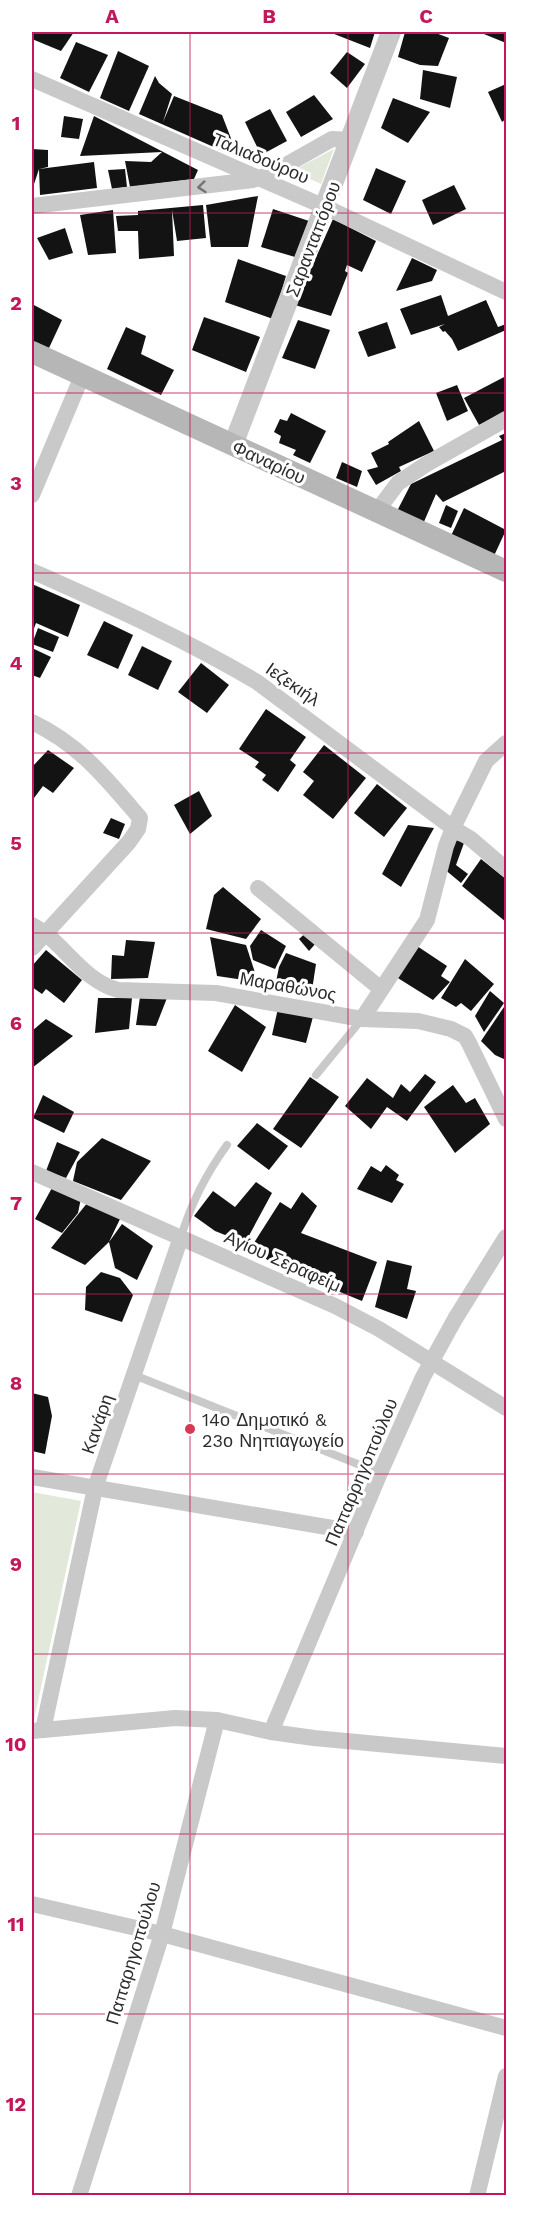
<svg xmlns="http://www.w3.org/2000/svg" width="538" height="2227" viewBox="0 0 538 2227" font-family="'Work Sans',sans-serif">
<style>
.green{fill:#e3e9da}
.building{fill:#131313}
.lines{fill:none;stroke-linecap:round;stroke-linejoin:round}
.service{stroke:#c9c9c9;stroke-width:8}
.minor{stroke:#c9c9c9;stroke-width:16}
.tertiary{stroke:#c9c9c9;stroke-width:20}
.secondary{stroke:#b6b6b6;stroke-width:22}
.oneway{stroke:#737373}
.grid{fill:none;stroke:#c2185b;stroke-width:1.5;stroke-opacity:0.55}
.poi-dot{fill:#d73954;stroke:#fff;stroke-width:2}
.labels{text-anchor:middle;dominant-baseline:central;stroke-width:6;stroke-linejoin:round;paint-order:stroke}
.street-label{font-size:18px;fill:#2c2c2c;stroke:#fff}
.poi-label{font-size:18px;fill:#2c2c2c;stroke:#fff;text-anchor:start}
.neatline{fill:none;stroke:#c2185b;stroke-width:2}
.grid-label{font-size:20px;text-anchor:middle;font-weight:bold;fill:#c2185b}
</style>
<rect width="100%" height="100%" fill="#fff"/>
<!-- green -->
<g class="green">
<polygon points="334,149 321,184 292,171"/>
<polygon points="32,1492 81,1501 34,1720 32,1720"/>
</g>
<!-- building -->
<g class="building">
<polygon points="32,32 74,32 61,51 32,39"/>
<polygon points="329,32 375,32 370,48"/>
<polygon points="405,32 433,32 449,38 438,66 420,65 398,57"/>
<polygon points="479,32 506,32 506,43"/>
<polygon points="76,42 108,55 89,92 60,78"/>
<polygon points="118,51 149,66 129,111 100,98"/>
<polygon points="347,52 365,64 347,88 330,73"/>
<polygon points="423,70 457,77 450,108 420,99"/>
<polygon points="155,76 159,83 172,94 163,122 174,96 222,115 232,141 225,152 139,114"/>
<polygon points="506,84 506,119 502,122 488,92"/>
<polygon points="314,95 333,119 301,137 286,112"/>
<polygon points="393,98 430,112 408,143 381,128"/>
<polygon points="270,109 287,141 261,155 245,122"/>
<polygon points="64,116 83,119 79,139 61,137"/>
<polygon points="94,116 198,170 194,179 130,187 125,161 151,162 162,152 80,156"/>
<polygon points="32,149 48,150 48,167 39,169 94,162 97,188 40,195 39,169 32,190"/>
<polygon points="376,168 406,181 391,214 363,200"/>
<polygon points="125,169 127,187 112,189 108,170"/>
<polygon points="454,185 466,209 433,225 422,200"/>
<polygon points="258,196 248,247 211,247 206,205"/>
<polygon points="203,205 206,238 177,241 172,210 174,256 139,259 138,231 118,231 116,216 138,215 138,211"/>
<polygon points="273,209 309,221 295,257 261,247"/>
<polygon points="113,210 116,253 88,255 80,215"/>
<polygon points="333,219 376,241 362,272 347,265 345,271 348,273 331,316 295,305"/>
<polygon points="65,228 73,253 49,260 37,238"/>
<polygon points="412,258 437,270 432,281 396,291"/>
<polygon points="238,259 286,276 273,319 225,302"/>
<polygon points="441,295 448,316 486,300 498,327 506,324 506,330 458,351 452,339 445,331 443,332 439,327 445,324 411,335 400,309"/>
<polygon points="32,304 62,320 49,348 32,341"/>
<polygon points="204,317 260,337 246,372 192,350"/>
<polygon points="298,320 330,330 315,369 282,358"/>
<polygon points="387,322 396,348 368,357 358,332"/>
<polygon points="126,327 146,336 141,354 174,370 161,395 107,369"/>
<polygon points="506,376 506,411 479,425 464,398"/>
<polygon points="457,385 468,411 447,421 436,393"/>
<polygon points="291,413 326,431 310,463 293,455 296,450 279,443 281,436 274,432 280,419 287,421"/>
<polygon points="419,421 434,451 399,467 401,471 376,485 367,470 378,467 371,453 389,444 388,442"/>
<polygon points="506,433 506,471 443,502 436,494 423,524 396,513 411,484 502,440 499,436"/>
<polygon points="342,462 362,471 357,487 336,478"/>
<polygon points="446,505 458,511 451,528 439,523"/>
<polygon points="464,508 506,530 493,558 450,538"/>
<polygon points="32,584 80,605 68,637 36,623 32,634"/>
<polygon points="104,621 133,635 118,669 87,655"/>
<polygon points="38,628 59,637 53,652 32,644"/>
<polygon points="142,646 172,661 158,690 128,675"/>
<polygon points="32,648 51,657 40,678 32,675"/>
<polygon points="201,663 229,685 207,713 178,692"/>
<polygon points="266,709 306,737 290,760 296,765 278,792 262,780 266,775 255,767 259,762 239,749"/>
<polygon points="324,745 366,778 333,819 303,795 314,781 303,772"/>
<polygon points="48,750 74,768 53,793 43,786 34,798 32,795 32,767"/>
<polygon points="377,784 407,808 384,837 354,813"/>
<polygon points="199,791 212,816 190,834 174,805"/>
<polygon points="111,818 125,824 119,839 103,833"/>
<polygon points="408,825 434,828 401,887 382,874"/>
<polygon points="453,839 464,843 456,865 468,874 461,883 443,868"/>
<polygon points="481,859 506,879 506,922 462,886"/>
<polygon points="223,887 261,919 246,939 206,929 214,895"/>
<polygon points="261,930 286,946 275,969 253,960 250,946"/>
<polygon points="309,930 317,942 309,951 299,939"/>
<polygon points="210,937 246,945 258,982 217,976"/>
<polygon points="126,940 155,942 148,978 111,979 112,955 124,956"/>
<polygon points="417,946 447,966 441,976 450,982 433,1000 393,975"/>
<polygon points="46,950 82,980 64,1003 46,989 42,994 32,987 32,966"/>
<polygon points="286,953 316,964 312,990 276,982 279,967"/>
<polygon points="465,959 494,984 471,1011 461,1003 456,1007 441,998"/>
<polygon points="490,991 504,1003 484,1032 475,1016"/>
<polygon points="140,997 167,998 156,1026 136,1025"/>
<polygon points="98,998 132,998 129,1029 95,1033"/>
<polygon points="279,1004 314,1013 306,1043 272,1035"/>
<polygon points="506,1004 506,1060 495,1055 481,1041"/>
<polygon points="235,1005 266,1027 242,1072 208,1051"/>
<polygon points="46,1019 73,1036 32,1068 32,1031"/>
<polygon points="425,1074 436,1082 407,1121 387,1107 371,1129 345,1106 367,1078 393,1098 401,1084 410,1092"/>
<polygon points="310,1077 339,1097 301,1148 273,1129"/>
<polygon points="453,1085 466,1103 475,1098 490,1124 455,1153 424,1107"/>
<polygon points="43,1095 74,1112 64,1133 33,1118"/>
<polygon points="257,1123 288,1146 269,1170 237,1146"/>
<polygon points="102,1138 151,1161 121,1200 73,1181 77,1162"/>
<polygon points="57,1142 80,1152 66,1178 46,1171"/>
<polygon points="386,1165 399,1175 396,1180 404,1184 392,1203 357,1189 371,1166 381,1172"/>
<polygon points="256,1182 272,1193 245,1243 215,1231 194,1216 213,1191 235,1207"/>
<polygon points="53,1186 81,1198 78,1213 62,1233 35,1219"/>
<polygon points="302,1192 317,1206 301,1233 377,1262 362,1301 279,1267 250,1249 280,1202 291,1209"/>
<polygon points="88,1202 120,1219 109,1242 122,1224 153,1246 137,1280 115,1268 109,1242 85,1265 51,1248"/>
<polygon points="387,1260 412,1266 407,1289 416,1291 407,1319 375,1307"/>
<polygon points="101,1272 120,1278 133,1295 122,1322 85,1310 86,1287"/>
<polygon points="32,1393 48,1397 52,1416 45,1454 32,1451"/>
</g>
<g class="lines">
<!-- service -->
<g class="service">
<polyline points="316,1075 362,1019"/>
<path d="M181,1237C191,1203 206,1174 227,1145"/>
<polyline points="134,1375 380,1473"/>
</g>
<!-- minor -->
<g class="minor">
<polyline points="32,79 325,207 506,292"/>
<polyline points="32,206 253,180 270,174 332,139 351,140"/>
<polyline points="32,495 82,376"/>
<polyline points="377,511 398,483 425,465 506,419"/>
<path d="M32,571C108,605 185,639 257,682L453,828L471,839L506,869"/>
<path d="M32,722C80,745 106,778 140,818L138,829L129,842L32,948"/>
<polyline points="258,888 381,989"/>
<path d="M32,925C64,942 81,980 118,990L216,993L362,1019L418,1021L451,1029L465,1036L469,1043L506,1119"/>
<polyline points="362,1019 427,920 446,846 453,828 486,761 506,743"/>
<polyline points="32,1172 335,1306 379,1329 506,1408"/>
<polyline points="32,1477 356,1532"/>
<polyline points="43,1730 95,1488 181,1237"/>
<polyline points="32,1731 175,1718 217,1720 271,1732 314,1738 506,1756"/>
<polyline points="271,1732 380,1473 423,1377 455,1319 506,1237"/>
<polyline points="32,1904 162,1934 506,2028"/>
<polyline points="79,2196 162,1934 217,1720"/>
<polyline points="477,2196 506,2076"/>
</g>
<!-- tertiary -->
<polyline class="tertiary" points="233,445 391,32"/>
<!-- secondary -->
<polyline class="secondary" points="32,352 506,571"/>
</g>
<!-- one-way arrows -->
<defs><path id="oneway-chevron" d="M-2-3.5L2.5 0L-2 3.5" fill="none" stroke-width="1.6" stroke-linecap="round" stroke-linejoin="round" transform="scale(1.5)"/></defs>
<use class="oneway" href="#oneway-chevron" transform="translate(202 187) rotate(174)"/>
<!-- grid -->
<path class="grid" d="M190,32V2196M348,32V2196M32,213H506M32,393H506M32,573H506M32,753H506M32,933H506M32,1114H506M32,1294H506M32,1474H506M32,1654H506M32,1834H506M32,2014H506"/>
<!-- markers -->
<circle class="poi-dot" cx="190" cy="1429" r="6"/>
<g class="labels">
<!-- street labels -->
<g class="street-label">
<text transform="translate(261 158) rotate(23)">Ταλιαδούρου</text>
<text transform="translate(313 239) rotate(-69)">Σαρανταπόρου</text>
<text transform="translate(269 462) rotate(25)">Φαναρίου</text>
<text transform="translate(293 684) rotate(35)">Ιεζεκιήλ</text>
<text transform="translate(288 986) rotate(10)">Μαραθώνος</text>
<text transform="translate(283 1261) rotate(24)">Αγίου Σεραφείμ</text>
<text transform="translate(97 1424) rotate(-71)">Κανάρη</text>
<text transform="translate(361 1472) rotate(-67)">Παπαρρηγοπούλου</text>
<text transform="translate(133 1953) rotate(-73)">Παπαρηγοπούλου</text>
</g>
<!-- poi labels -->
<g class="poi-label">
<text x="202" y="1419">14ο Δημοτικό &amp;<tspan x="202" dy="21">23ο Νηπιαγωγείο</tspan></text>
</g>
</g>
<!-- border -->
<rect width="538" height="2227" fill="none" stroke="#ffffff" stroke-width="66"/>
<rect x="33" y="33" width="472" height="2161" class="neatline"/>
<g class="grid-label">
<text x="112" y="23">A</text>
<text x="269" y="23">B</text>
<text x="426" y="23">C</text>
<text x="16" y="130">1</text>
<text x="16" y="310">2</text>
<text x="16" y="490">3</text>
<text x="16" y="670">4</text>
<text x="16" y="850">5</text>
<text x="16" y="1030">6</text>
<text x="16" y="1210">7</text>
<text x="16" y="1390">8</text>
<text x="16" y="1571">9</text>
<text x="16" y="1751">10</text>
<text x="16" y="1931">11</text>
<text x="16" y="2111">12</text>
</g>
</svg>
